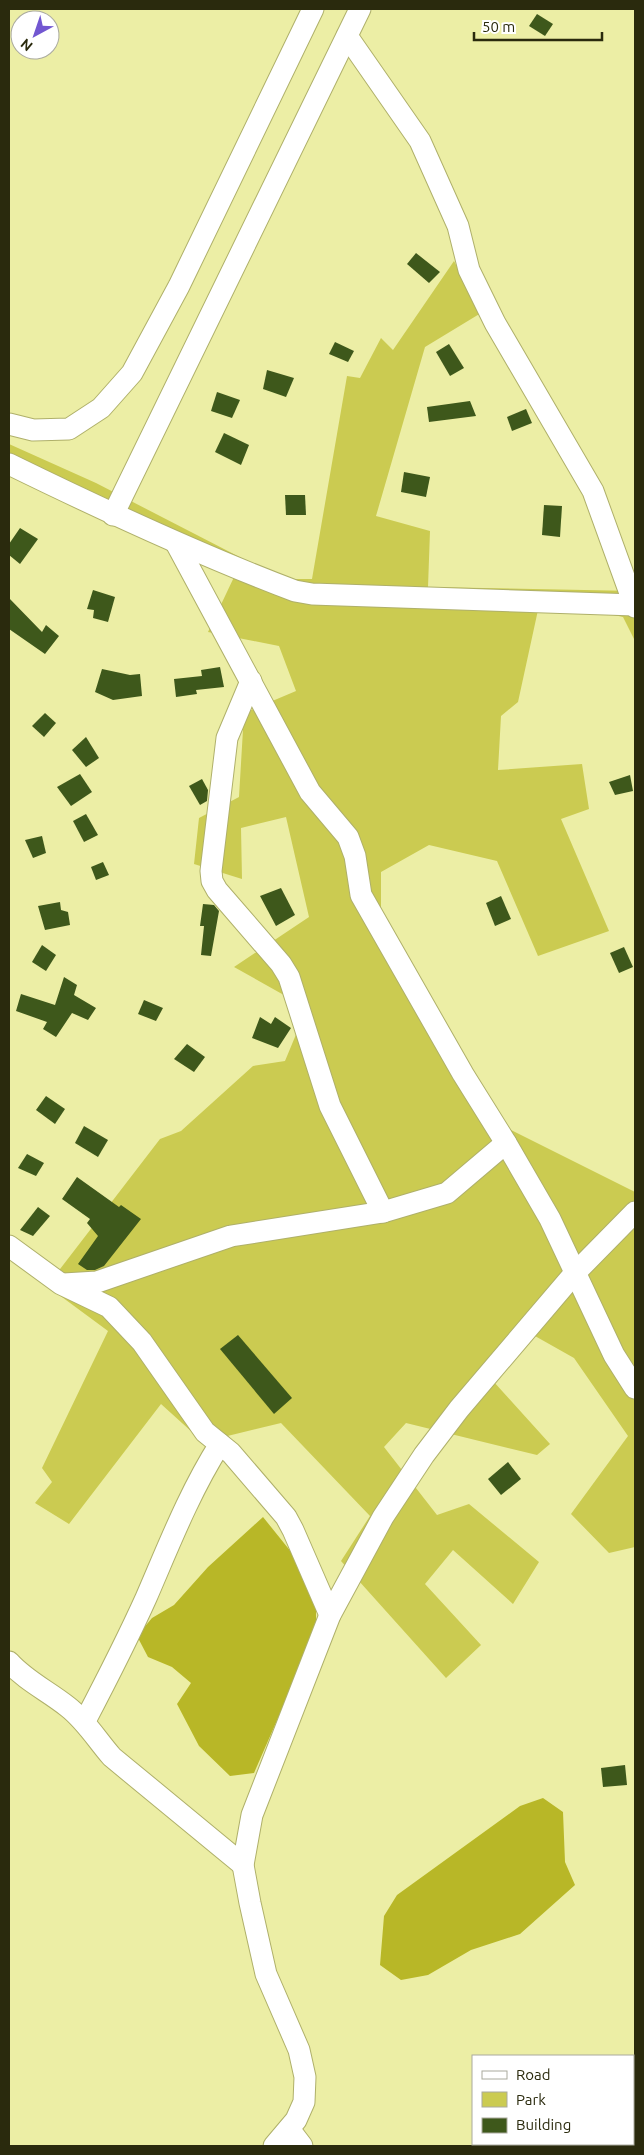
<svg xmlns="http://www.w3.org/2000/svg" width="644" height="2155" viewBox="0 0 644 2155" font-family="Ubuntu,sans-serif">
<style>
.green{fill:#cbcb51}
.forest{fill:#b8b727}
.building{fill:#3e581b}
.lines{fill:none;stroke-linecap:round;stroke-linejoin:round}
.minor-casing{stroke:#afb06a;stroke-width:23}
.minor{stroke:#fff;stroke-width:21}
</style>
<rect width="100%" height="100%" fill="#eceea5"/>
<!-- green -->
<polygon class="green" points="454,261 481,313 425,347 376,516 430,531 428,587 635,591 635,641 623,617 578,607 538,610 518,702 501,716 498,770 582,764 589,809 561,819 609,931 538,956 497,861 429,845 381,872 381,946 499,1124 635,1192 635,1547 609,1553 571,1514 628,1436 574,1358 519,1327 484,1371 550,1444 537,1455 406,1423 384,1447 437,1515 469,1504 539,1562 513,1604 453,1550 425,1584 481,1645 446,1678 341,1561 370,1516 281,1423 203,1442 161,1404 69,1524 35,1503 52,1482 42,1468 108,1331 47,1286 160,1139 181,1131 253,1066 285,1061 307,1008 234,967 309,917 286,817 241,828 242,879 194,864 199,818 239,797 244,713 296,691 279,646 208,632 235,575 9,467 9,444 96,483 282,579 312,579 347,376 360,378 381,338 393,350"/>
<!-- forest -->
<g class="forest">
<polygon points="263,1517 296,1558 316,1605 316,1631 254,1773 230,1776 199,1746 177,1704 191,1683 172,1667 148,1657 137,1636 152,1618 174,1605 208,1567"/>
<polygon points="543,1798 563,1812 565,1862 575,1885 520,1934 471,1950 428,1975 401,1980 380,1965 384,1916 397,1895 520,1806"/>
</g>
<!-- building -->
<g class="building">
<polygon points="537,14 553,24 545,36 529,26"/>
<polygon points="416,253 440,272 429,283 407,264"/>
<polygon points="335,342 354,351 348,362 329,354"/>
<polygon points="449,344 464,368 450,376 436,352"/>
<polygon points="267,370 294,378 286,397 263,389"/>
<polygon points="217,392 240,400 232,418 211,411"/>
<polygon points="470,401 476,416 429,422 427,407"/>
<polygon points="526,409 532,423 512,431 507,417"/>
<polygon points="224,433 249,445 241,465 215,452"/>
<polygon points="404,472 430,477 426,497 401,492"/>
<polygon points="285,495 305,495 306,515 286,515"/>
<polygon points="544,505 562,506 560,537 542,535"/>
<polygon points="20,528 38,539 20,564 9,555 9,544"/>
<polygon points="93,590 115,597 108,622 93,618 94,610 87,609"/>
<polygon points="9,598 42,632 46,625 59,636 45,654 9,629"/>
<polygon points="220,667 224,687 196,690 197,694 176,697 174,679 202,676 201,670"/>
<polygon points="102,669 130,675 140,674 142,696 113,700 95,692"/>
<polygon points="45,713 56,723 44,737 32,726"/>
<polygon points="86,737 99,758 86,767 72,750"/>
<polygon points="80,774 92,792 71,806 57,787"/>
<polygon points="630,775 633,791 615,795 609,782"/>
<polygon points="202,779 208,790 207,801 200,805 189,786"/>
<polygon points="86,814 98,835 84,842 73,821"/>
<polygon points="42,836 46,853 33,858 25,840"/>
<polygon points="103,862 109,875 96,880 91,867"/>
<polygon points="281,888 295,915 276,926 260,896"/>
<polygon points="501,896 511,919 495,926 486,903"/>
<polygon points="60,902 61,910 68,912 70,925 45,930 38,906"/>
<polygon points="203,904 214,905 219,911 211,956 201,955 204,926 200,926"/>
<polygon points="42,945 56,955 46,971 32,962"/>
<polygon points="624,947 633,967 619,973 610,953"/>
<polygon points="64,977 77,985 74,995 96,1008 88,1020 72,1013 56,1037 43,1029 47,1022 16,1011 21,994 55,1005"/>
<polygon points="144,1000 163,1008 156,1021 138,1014"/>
<polygon points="260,1017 271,1024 275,1017 291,1028 278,1048 252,1038"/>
<polygon points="187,1044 205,1057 194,1072 174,1059"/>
<polygon points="46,1096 65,1109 55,1124 36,1110"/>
<polygon points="84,1126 108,1140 98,1157 75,1143"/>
<polygon points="27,1154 44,1163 36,1176 18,1168"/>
<polygon points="77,1177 119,1207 121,1205 141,1219 104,1266 95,1270 87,1270 78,1264 98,1236 87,1223 90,1219 62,1199"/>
<polygon points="38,1207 50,1216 33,1236 20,1230"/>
<polygon points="238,1335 292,1398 274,1414 220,1349"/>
<polygon points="508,1462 521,1479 501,1495 488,1479"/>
<polygon points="625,1765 627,1785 603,1787 601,1768"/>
</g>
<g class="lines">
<defs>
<g id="minor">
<polyline points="347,36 420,141 458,226 469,270 495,323 593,491 635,607"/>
<polyline points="9,424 33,430 69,429 101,408 132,373 179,286 313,9"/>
<path d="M9,464C103,510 197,554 295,591L312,594L635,605"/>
<polyline points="113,515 360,9"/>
<polyline points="176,543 310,792 348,837 355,856 361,895 463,1074 506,1143 550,1219 614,1355 635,1388"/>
<polyline points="251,681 227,738 211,871 212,881 217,890 281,964 289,977 330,1106 383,1212"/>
<polyline points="9,1246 61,1284 109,1307 142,1342 205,1432 231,1453 286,1517 293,1530 330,1615"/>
<polyline points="64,1284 97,1282 231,1236 383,1212 447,1193 506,1143"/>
<path d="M9,1662C26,1681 48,1691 68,1707C86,1721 97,1740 112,1757L243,1865"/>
<path d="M85,1721C106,1681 127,1640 146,1598C169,1545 189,1493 220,1444"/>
<polyline points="289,2129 302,2146"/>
<polyline points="274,2146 296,2120 304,2102 305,2077 299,2050 266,1974 250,1903 243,1865 252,1815 330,1615 383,1517 424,1455 459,1409 574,1274 635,1212"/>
</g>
</defs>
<!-- minor casing -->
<use href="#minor" class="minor-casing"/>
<!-- minor -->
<use href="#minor" class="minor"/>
</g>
<!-- border -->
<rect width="644" height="2155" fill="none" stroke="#2a2a0d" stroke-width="20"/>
<!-- legend -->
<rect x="472" y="2055" width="162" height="90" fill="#ffffff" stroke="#aaaa9e"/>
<rect x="482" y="2071" width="25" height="8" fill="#ffffff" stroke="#aaaa9e"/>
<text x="516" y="2080" font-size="15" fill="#2a2a0d">Road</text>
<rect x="482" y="2092" width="25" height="15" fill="#cbcb51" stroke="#aaaa9e"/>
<text x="516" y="2105" font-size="15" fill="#2a2a0d">Park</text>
<rect x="482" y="2118" width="25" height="15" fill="#3e581b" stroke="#aaaa9e"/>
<text x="516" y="2130" font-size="15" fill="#2a2a0d">Building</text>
<!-- north arrow -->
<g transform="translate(35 35) rotate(220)"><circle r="24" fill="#ffffff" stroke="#aaaa9e"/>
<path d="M0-4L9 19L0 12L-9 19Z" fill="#7257d1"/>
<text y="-8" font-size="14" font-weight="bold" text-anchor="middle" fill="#2a2a0d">N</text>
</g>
<!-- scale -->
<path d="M474 32v8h128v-8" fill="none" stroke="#2a2a0d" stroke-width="2.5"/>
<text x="482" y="32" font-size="15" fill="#2a2a0d" stroke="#ffffff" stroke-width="4" paint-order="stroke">50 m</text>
</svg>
